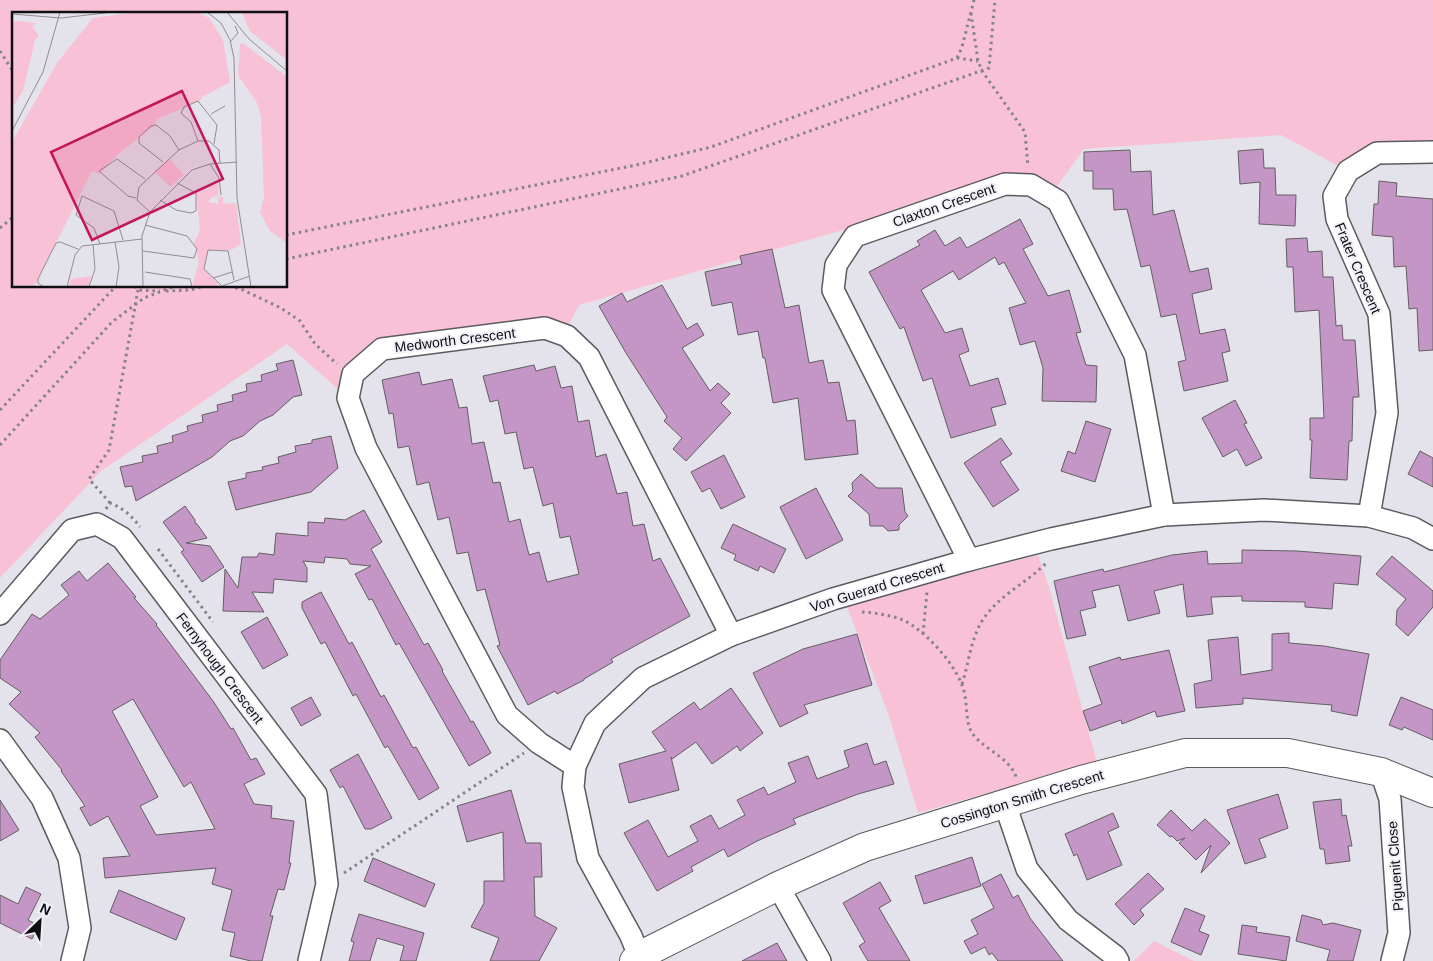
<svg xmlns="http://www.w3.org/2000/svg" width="1433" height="961" viewBox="0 0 1433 961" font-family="Arial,sans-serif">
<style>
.green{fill:#f8c1d5;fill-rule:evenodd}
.building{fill:#c496c5;stroke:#645e64;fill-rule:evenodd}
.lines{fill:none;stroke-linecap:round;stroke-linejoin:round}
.minor-casing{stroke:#5c5a61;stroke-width:24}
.tertiary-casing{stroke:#5c5a61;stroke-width:30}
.path{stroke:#848388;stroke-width:3;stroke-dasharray:2.5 4;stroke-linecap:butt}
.minor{stroke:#fff;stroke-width:21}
.tertiary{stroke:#fff;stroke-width:28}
.labels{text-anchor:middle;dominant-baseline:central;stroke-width:4;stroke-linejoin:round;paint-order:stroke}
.street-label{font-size:14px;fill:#0f0f11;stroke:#f1eff7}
.inset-road{fill:none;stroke:#8f8e93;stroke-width:1}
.view{fill:#c2185b;fill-opacity:0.15;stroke:#c2185b;stroke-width:2.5}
.inset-edge{fill:none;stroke:#0f0f11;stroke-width:2.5}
</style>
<rect width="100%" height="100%" fill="#e4e2ea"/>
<!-- green -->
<g class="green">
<path d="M0,0H1433V152L1377,153L1348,171L1281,135L1084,149L1050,196L1005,184L579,305L567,328L382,349L348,398L287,344L101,471L0,578ZM14,14H286V286H14Z"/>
<polygon points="1038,555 1048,584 1098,766 1012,786 918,813 888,713 846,604"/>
<polygon points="1154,941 1194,961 1134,961"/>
</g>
<!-- building -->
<g class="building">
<polygon points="1263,149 1264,168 1275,168 1276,195 1296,195 1295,226 1259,224 1260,182 1240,184 1238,151"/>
<polygon points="1130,150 1131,172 1151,171 1153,215 1174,210 1190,272 1208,268 1212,289 1192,294 1200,334 1225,329 1230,351 1222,353 1228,381 1184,391 1178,362 1186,360 1176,314 1161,317 1150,265 1141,267 1127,209 1114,210 1113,189 1093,189 1093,171 1084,171 1084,152"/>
<polygon points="1379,181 1397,183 1396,196 1433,199 1433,350 1419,351 1417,308 1409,309 1406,266 1394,267 1393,237 1372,235 1374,204 1378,204"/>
<polygon points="1020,219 1033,244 1023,249 1048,296 1069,290 1081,332 1076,333 1086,365 1097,366 1096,402 1042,401 1043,368 1035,341 1020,345 1009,308 1026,303 1004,262 999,265 995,257 959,280 953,271 921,290 945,333 962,328 969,351 959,355 970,386 998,378 1006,404 991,408 996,425 951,438 932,378 923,381 904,327 900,329 869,272 920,245 917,241 935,230 945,246 960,237 967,248"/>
<polygon points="1307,238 1308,252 1322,251 1323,277 1333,277 1336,326 1342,325 1343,340 1355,340 1359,397 1353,397 1352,441 1349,441 1347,480 1310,478 1312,440 1310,440 1310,418 1324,418 1319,310 1295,312 1293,267 1287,267 1286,239"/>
<polygon points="772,249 785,308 799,305 809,363 823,360 828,383 839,382 847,421 855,420 858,454 805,460 798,398 773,403 765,358 763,358 758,331 738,335 732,302 712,306 705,272 742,264 740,256"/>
<polygon points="662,285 687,329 697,323 704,335 682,348 710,391 718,383 730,394 721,403 731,413 686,461 673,449 682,438 664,421 667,417 626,353 599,306 622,293 627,302"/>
<polygon points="293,360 302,395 293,397 273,415 260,421 243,436 230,441 212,457 136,501 132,486 125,487 120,467 143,462 142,456 158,453 157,446 173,442 172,436 188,431 187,426 203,422 202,415 218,411 217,405 233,401 232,395 247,391 246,384 262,381 261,375 278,370 276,364"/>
<polygon points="534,365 536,371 555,366 561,388 572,386 578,422 589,420 596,457 606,454 617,494 627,492 633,526 644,524 653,561 660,558 690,616 611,659 613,662 584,679 584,680 557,694 555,691 528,705 497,646 500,645 485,589 477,591 468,552 457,554 449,517 438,520 429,482 417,485 409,446 398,448 393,413 389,414 382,380 419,372 422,385 452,379 459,408 467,407 472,444 484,442 493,483 500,482 509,522 520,519 529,555 539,552 547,582 579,574 570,536 560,538 553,503 543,506 533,467 524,469 516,432 505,434 498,400 490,402 483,376"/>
<polygon points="1235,400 1247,423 1244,424 1262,458 1246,466 1237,449 1223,457 1202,418"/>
<polygon points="1086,421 1111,429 1095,482 1061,471 1068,451 1075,454"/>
<polygon points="331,436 338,468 311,492 236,510 228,482 246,478 246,473 263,470 262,467 279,463 278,457 296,452 295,446 312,443 312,440"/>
<polygon points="1001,438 1012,454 1000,462 1019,490 993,507 964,463"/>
<polygon points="1420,451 1433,458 1433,487 1408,474"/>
<polygon points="724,455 745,497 721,509 710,488 702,492 691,472"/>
<polygon points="861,474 877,488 902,488 905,512 908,516 899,525 899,530 888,531 883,526 870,526 869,514 848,496 853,491 852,483"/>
<polygon points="816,488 843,540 806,559 780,507"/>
<polygon points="185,506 195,520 195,523 197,524 207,538 186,543 210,546 224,567 202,582 181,552 184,550 163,522"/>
<polygon points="364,510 382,542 371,549 424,645 428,643 443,670 442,671 471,722 473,721 491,753 469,766 399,643 396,645 372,599 369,600 355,574 371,566 350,564 347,559 325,557 324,563 303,561 307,568 307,582 274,579 273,593 252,592 264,612 223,611 225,569 238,588 242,557 257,557 259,553 274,555 276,533 308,536 308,522 324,523 325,518 345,520"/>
<polygon points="733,524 786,549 774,573 760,566 758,571 734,560 736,555 721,548"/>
<polygon points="1242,550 1297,551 1361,556 1358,585 1334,583 1332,609 1305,607 1305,602 1242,601 1242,596 1211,597 1213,614 1187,617 1183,584 1154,591 1160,613 1128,621 1119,585 1092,591 1096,607 1080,611 1086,635 1067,639 1054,581 1103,569 1104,572 1172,555 1207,551 1208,564 1242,563"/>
<polygon points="1392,556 1433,591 1433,607 1408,636 1396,625 1397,610 1406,599 1376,574"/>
<path d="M108,563L136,597L134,598L157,624L156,625L213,701L231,729L233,728L251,760L256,758L265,774L244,784L254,804L272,806L271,818L294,821L289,863H291L284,890L278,889L270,916H273L262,961H251L230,956L235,933L222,930L232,890L212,884L216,868L105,878L103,858L130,856L108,816L90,826L80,808L85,806L61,771L62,770L35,737L40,733L9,704L21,692L0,678V660L32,614L40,619L69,595L61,585L79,571L87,581ZM133,699L184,787L191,782L215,829L156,835L140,806L158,797L112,711Z"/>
<polygon points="321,592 349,644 352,642 381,697 384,695 413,748 416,747 439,788 419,800 388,746 385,748 356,694 353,696 325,642 321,644 302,608 302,602"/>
<polygon points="267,617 288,655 263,669 241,632"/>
<polygon points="1289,633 1289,643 1324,646 1369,654 1357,716 1331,711 1332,705 1243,698 1243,704 1196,708 1194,684 1212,680 1208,640 1238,637 1241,675 1272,670 1272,634"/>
<polygon points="857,634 872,685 804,705 808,713 780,727 753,673 803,649"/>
<polygon points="1169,650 1185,711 1157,717 1155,711 1122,724 1121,720 1090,731 1083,711 1102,704 1089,667 1120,657 1121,660"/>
<polygon points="731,688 763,733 740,751 737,746 712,764 696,742 672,759 671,757 679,790 629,803 619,764 666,751 652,732 694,702 700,710"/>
<polygon points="311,697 321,715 301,726 291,708"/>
<polygon points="1401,697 1433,710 1433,740 1404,727 1402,730 1389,725"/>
<polygon points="867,743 874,765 886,761 894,784 858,794 793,819 796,824 757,841 728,857 724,849 691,867 693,871 657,891 624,833 648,820 668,857 698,841 690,826 711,815 719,829 745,815 737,800 764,787 768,795 796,782 788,763 808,756 817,779 849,767 844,751"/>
<polygon points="358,754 392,818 371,829 365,829 343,786 340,788 330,770"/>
<polygon points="511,790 526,843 541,843 542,877 534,877 535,916 557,928 539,961 490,961 499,938 471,927 484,903 484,881 504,881 503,832 467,842 457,806"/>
<polygon points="1278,794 1288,828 1259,839 1266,857 1245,864 1227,810"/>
<polygon points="1341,799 1342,816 1346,815 1352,846 1348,846 1350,861 1326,864 1324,849 1320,849 1313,802"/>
<polygon points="0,800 19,830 0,841"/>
<polygon points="1171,810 1192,831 1205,819 1230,843 1201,873 1211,845 1196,860 1179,843 1185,838 1177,841 1172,836 1170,837 1157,825"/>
<polygon points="1113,813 1119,827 1108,832 1122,865 1087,880 1077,854 1074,856 1065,834"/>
<polygon points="972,857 981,886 924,904 915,876"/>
<polygon points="373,858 435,884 425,907 364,881"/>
<polygon points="1148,873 1164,889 1140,910 1144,915 1134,925 1115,904"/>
<polygon points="1001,874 1013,898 1018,895 1030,918 1063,961 998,961 992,953 989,955 985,947 971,954 964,941 978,934 971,920 994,908 982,884"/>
<polygon points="880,882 891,901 879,908 910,961 868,961 859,946 865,942 843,903"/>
<polygon points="26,887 41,894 28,920 39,926 32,939 0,923 0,895 18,904"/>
<polygon points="119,890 185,918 176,940 110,912"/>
<polygon points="1185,908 1205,916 1199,931 1209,935 1201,955 1171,942"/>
<polygon points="359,914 424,933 416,961 400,961 404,946 377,938 370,961 349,961 354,942 351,941"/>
<polygon points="1302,915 1321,920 1323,925 1333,923 1361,930 1353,961 1327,961 1330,950 1296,941"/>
<polygon points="1242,925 1257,927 1256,932 1290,937 1286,961 1238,954"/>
<polygon points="777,943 787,961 742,961"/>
</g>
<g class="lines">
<defs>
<g id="minor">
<polyline points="1369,516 1387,413 1379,314 1337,219 1334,196 1348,171 1377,153 1433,152"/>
<polyline points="969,560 833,290 836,265 855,236 1005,184 1031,185 1058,201 1135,355 1164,515"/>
<polyline points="0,614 72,530 97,524 122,538 316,794 327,884 309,961"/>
<polyline points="0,740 42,798 69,858 80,928 72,961"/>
<polyline points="575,766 539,743 507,715 366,448 348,398 353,374 382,349 545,328 567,336 589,357 731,635"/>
<polyline points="1381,772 1390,799 1399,933 1392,961"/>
<polyline points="1005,804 1027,869 1068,920 1115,956 1118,961"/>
<polyline points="778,886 820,961"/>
<polyline points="639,956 631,936 588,858 573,787 575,766 595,723 643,678 731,635 833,599 969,560 1051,539 1164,515 1264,510 1369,516 1413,528 1433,539"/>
</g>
<polyline id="tertiary" points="634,961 639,956 778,886 865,847 1081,780 1185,753 1288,753 1381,772 1433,793"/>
</defs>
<!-- minor casing -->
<use href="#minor" class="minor-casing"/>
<!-- tertiary casing -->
<use href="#tertiary" class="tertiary-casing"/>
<!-- path -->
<g class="path">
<polyline points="971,13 978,61 982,71 1025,132 1028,167"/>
<polyline points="0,51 14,73"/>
<polyline points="957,58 962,47 974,0"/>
<polyline points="0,228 14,216"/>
<polyline points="286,235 636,165 711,147 957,58 978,61"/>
<polyline points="286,259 682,176 989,68 995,0"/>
<polyline points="135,286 138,290 160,291"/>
<polyline points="229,286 241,289 281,308 300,321 315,344 337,364"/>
<polyline points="166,291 190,290 204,286"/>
<polyline points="0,410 116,286"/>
<polyline points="0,445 112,322 144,298 175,286"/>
<polyline points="110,503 89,479 109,450 138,290"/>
<path d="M106,509L110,503C123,508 132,516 140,527"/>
<polyline points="158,549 213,622"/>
<path d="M862,612C876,613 890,615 903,620C926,631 953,662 962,685C968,699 965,720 971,731C980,748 1010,757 1016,777"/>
<polyline points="923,634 927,592"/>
<path d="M962,684C969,663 970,641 982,621C998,595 1029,582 1048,561"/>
<polyline points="344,873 524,753"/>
</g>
<!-- minor -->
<use href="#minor" class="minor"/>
<!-- tertiary -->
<use href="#tertiary" class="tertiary"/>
</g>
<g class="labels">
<!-- street labels -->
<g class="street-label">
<text transform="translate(944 205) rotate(-19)">Claxton Crescent</text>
<text transform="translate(1358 268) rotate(67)">Frater Crescent</text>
<text transform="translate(455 340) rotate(-7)">Medworth Crescent</text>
<text transform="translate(877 587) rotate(-17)">Von Guerard Crescent</text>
<text transform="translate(220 668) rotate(53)">Fernyhough Crescent</text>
<text transform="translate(1022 799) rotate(-17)">Cossington Smith Crescent</text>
<text transform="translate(1395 866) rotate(-94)">Piguenit Close</text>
</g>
</g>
<!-- overview -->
<g transform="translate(12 12)">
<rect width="275" height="275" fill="#e4e2ea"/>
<path d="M126,0H185L197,6L211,28L218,70L190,85L188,89L145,107L143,113L105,143L88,162L80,159L22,275H0V130L45,51L81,6ZM230,0H275V48L238,19ZM7,9L24,11L20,14L27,24L23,28L11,79L0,96V10ZM231,31L275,65V231L258,219L248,200L252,186L249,104L245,91L226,63L228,32ZM158,147L172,163L158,175L142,159ZM207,171L206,184L198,186L197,190L206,192L207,184L211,185V192L224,191L229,232L219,238L196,239L192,258L206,271L205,275H180L187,250L182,230L188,219L184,180ZM79,264L77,275H57L59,267Z" fill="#f8c1d5"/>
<path class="inset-road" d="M195,0L209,11L218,28M215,0L237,27L275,59M0,2L49,6L101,0M218,28L222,46L225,186L239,275M218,30L226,21L223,14M199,102L213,94M0,119L31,60L48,0M186,129L179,110L169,101L172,95L186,89L205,113L202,132M151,150L127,131V125L139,114L144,113L158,124L167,138M198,152L207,166L209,183M124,186L116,184L87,159L105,147L133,167M148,188L164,198L179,201L184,199V181L165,171M138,200L125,188L127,175L167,138L186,129H197L207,138L208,151M103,230L107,255L104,275M88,232L82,216L64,203L70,184L102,199L111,228M131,239L182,246L185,237L175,224L133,213M133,260L178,267L180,275M201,266L220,260M209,273L192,257L196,238L216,239L222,268M32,275L26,271V267L44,231L48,230L66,237M55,275L63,243L70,234L130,227M77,275L83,257L81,232M131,275L130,224L138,200L180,158L198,152L225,150M207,275L238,264"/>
<path class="view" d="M170,79L211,167L80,228L39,140Z"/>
<rect width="275" height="275" class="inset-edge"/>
</g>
<!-- north arrow -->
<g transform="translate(40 921) rotate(25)" stroke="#f1eff7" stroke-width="4" paint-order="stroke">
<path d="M0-4L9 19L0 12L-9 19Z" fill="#0f0f11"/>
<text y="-8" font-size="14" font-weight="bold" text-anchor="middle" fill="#0f0f11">N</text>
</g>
</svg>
